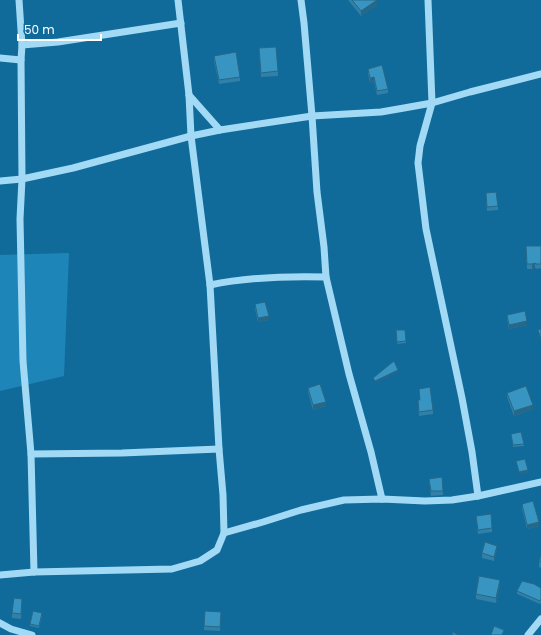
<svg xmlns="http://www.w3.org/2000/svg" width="541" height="635" viewBox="0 0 541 635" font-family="Poppins,sans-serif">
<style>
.green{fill:#1e85b8}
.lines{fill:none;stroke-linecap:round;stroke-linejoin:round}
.minor{stroke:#a2daf5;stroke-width:7}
.wall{fill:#3080a7}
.shaded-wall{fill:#276888}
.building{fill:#3895c2;stroke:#276888}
</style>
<rect width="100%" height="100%" fill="#106b9b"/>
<!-- green -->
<polygon class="green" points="69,253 64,376 0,391 0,255"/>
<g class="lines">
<!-- minor -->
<g class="minor">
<polyline points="19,0 22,45 21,60 22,179 20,219 23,361 31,454 34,572"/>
<polyline points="178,0 189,95 191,136 210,285 219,449 223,495 224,533"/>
<polyline points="301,0 304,23 312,116 317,192 324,247 326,277 349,374 371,452 382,499"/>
<polyline points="428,0 432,103 420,146 418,163 426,229 462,398 472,452 478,496"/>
<polyline points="22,45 58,42 181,23"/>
<polyline points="0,58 21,60"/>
<polyline points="189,95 220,130"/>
<polyline points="0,181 22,179 73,168 191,136 220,130 312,116 381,112 404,108 432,103 470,92 541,74"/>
<path d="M210,285C248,277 287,276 326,277"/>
<polyline points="31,454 122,453 219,449"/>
<polyline points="0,575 34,572 172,569 200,561 217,550 224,533 263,522 301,510 344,500 382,499 425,501 452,500 478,496 541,482"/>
<polyline points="0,623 11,629 32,635"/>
<polyline points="528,635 541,619"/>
</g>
</g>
<!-- wall -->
<g class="wall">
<polygon points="348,0 377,0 377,5 361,16"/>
<polygon points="259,48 278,71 278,76 261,77"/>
<polygon points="214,56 240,77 240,81 219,84 214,61"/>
<polygon points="368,69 388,89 388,93 377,95 374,81 370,83 368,74"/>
<polygon points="486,193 498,206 498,210 487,211"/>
<polygon points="526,246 541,246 541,268 536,269 535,267 532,269 527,269"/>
<polygon points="255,304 269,320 258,322 255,309"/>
<polygon points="507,315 527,325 509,329 507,319"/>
<polygon points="396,333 406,341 406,343 397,344"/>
<polygon points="308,388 326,406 313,410 308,392"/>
<polygon points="419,389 433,410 433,414 419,416 418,404 418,400 420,400"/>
<polygon points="507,393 533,409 514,416 507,397"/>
<polygon points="511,434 524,444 524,446 513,447"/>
<polygon points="429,479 443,491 443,495 431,496"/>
<polygon points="522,504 539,526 527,529 522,509"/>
<polygon points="476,516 492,528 492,532 478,534"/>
<polygon points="497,550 494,561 482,558 482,553"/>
<polygon points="541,555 541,568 539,567 539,561"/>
<polygon points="500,585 496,603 476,599 476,594"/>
<polygon points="541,588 541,603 540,604 517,594 517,591"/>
<polygon points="22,603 21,619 12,618 12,613"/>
<polygon points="42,616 39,628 30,626 30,624"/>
<polygon points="221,617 220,631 204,630 204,626"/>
</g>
<!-- shaded-wall -->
<g class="shaded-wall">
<polygon points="377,0 377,5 361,16 361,11"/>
<polygon points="374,77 374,81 370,83 370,78"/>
<polygon points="535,263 535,267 532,269 532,264"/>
<polygon points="269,316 269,320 258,322 258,318"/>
<polygon points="527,321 527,325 509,329 509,325"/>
<polygon points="398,370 398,372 375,383 375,381"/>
<polygon points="326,402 326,406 313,410 313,405"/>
<polygon points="533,405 533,409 514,416 514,411"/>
<polygon points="528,470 528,473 519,475 519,472"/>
<polygon points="539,522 539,526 527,529 527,525"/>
<polygon points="497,546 497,550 494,561 494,557"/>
<polygon points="500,580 500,585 496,603 496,598"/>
</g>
<!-- building -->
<g class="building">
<polygon points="352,0 377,0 361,11"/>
<polygon points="276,47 278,71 261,73 259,48"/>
<polygon points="236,52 240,77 219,80 214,56"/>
<polygon points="382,65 388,89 377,91 374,77 370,78 368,69"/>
<polygon points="496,192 498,206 487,207 486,193"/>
<polygon points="526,246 541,246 541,264 536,264 535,263 532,264 527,264"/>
<polygon points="265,302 269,316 258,318 255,304"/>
<polygon points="525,311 527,321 509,325 507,315"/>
<polygon points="541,329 541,339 538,330"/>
<polygon points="396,330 405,330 406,341 397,342"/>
<polygon points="394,361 398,370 375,381 373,378"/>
<polygon points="320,384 326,402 313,405 308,388"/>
<polygon points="526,386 533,405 514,411 507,393"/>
<polygon points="430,387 433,410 419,412 418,400 420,400 419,389"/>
<polygon points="521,432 524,444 513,445 511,434"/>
<polygon points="525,459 528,470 519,472 516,461"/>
<polygon points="442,477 443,491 431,491 429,479"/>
<polygon points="533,501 539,522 527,525 522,504"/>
<polygon points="491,514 492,528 478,530 476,516"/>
<polygon points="485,542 497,546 494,557 482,553"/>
<polygon points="541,555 541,562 539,561"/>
<polygon points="479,576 500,580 496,598 476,594"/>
<polygon points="522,581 534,584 541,588 541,599 540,601 517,591"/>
<polygon points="14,598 22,599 21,614 12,613"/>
<polygon points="33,611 42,613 39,626 30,624"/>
<polygon points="205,611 221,612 220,627 204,626"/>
<polygon points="494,626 504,630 502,635 491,635"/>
<polygon points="453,632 458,635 452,635"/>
</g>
<!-- scale -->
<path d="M18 34v6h83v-6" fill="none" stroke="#ffffff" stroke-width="2"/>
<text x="24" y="34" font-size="12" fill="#ffffff" stroke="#106b9b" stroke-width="3" paint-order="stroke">50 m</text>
</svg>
